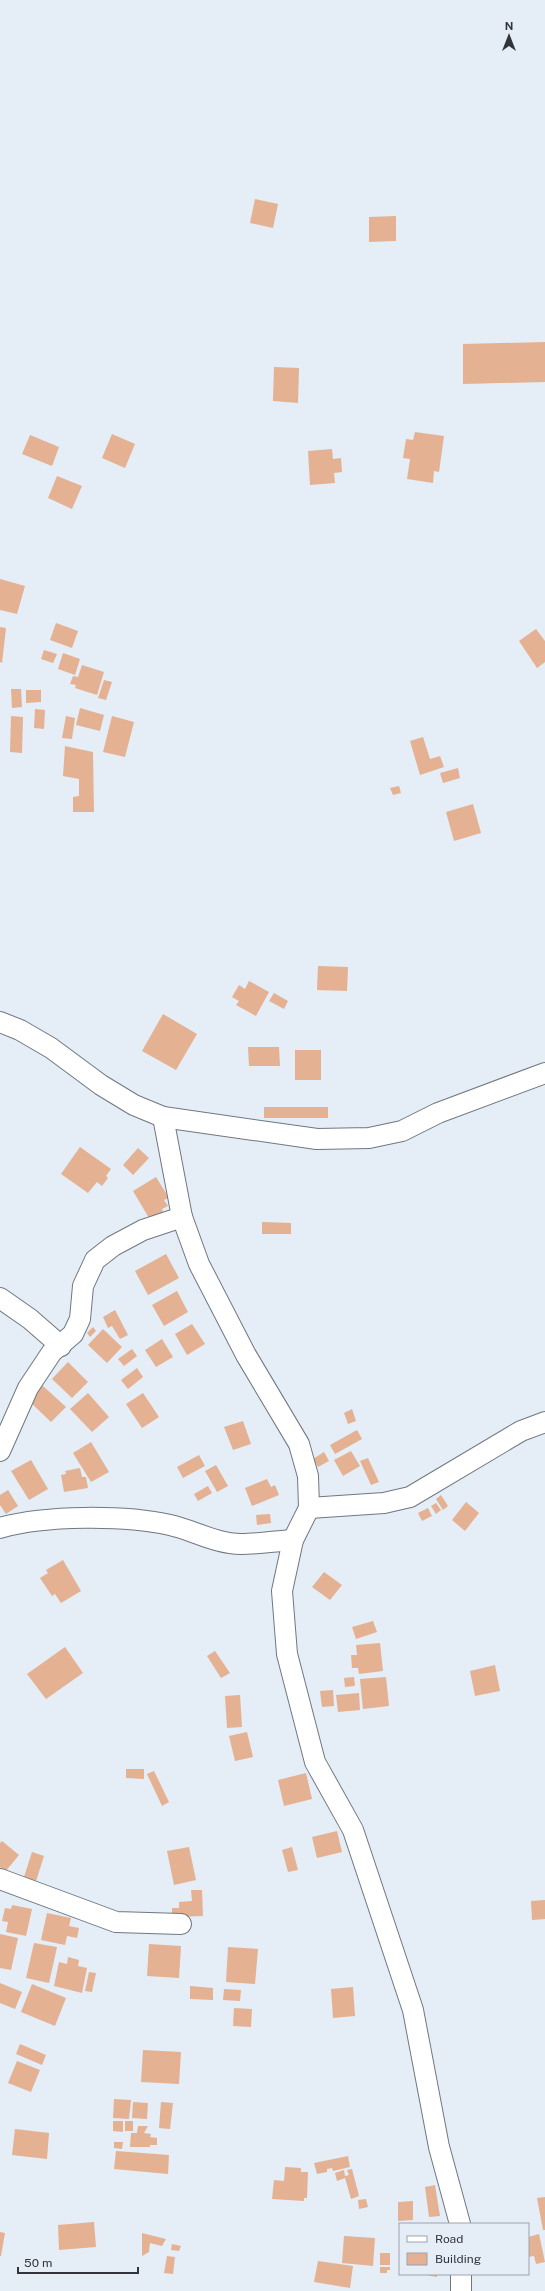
<svg xmlns="http://www.w3.org/2000/svg" width="545" height="2291" viewBox="0 0 545 2291" font-family="'Public Sans',sans-serif">
<style>
.building{fill:#e4b192}
.lines{fill:none;stroke-linecap:round;stroke-linejoin:round}
.minor-casing{stroke:#707780;stroke-width:22}
.minor{stroke:#fff;stroke-width:20}
</style>
<rect width="100%" height="100%" fill="#e5edf7"/>
<!-- building -->
<g class="building">
<polygon points="255,199 278,204 273,228 250,223"/>
<polygon points="396,216 396,241 369,242 369,217"/>
<polygon points="545,342 545,382 463,384 463,344"/>
<polygon points="274,367 299,368 298,403 273,401"/>
<polygon points="415,432 444,436 439,472 434,471 433,483 407,479 410,459 403,458 406,439 413,440"/>
<polygon points="112,434 135,444 125,468 102,458"/>
<polygon points="30,435 59,447 52,466 22,454"/>
<polygon points="332,449 333,459 341,458 342,472 334,473 335,483 310,485 308,451"/>
<polygon points="57,476 82,486 72,509 48,498"/>
<polygon points="0,579 25,586 17,614 0,610"/>
<polygon points="56,623 78,631 72,648 50,640"/>
<polygon points="0,627 6,628 2,663 0,662"/>
<polygon points="536,629 545,641 545,662 537,668 519,641"/>
<polygon points="44,650 57,654 53,663 41,659"/>
<polygon points="63,653 80,659 75,675 58,669"/>
<polygon points="82,665 104,672 97,695 75,688 76,685 70,684 73,676 78,677"/>
<polygon points="104,680 112,682 106,700 98,698"/>
<polygon points="11,689 21,689 22,707 12,708"/>
<polygon points="26,690 41,690 41,702 26,703"/>
<polygon points="80,708 104,715 100,731 76,725"/>
<polygon points="35,709 45,710 44,729 34,728"/>
<polygon points="11,716 23,717 22,753 10,752"/>
<polygon points="66,716 75,718 72,739 62,738"/>
<polygon points="112,716 134,722 125,757 103,752"/>
<polygon points="423,737 430,759 440,756 444,767 420,775 410,741"/>
<polygon points="65,746 93,752 94,812 73,812 73,797 79,796 79,779 63,776"/>
<polygon points="458,768 460,778 443,783 440,773"/>
<polygon points="399,786 401,793 393,795 390,788"/>
<polygon points="473,804 481,833 454,841 446,812"/>
<polygon points="318,966 348,967 347,991 317,990"/>
<polygon points="249,981 269,992 256,1016 236,1005 239,1001 232,997 239,985 245,989"/>
<polygon points="274,993 288,1001 284,1009 269,1001"/>
<polygon points="163,1014 197,1034 176,1070 142,1051"/>
<polygon points="248,1047 279,1047 280,1066 249,1066"/>
<rect x="295" y="1050" width="26" height="30"/>
<rect x="264" y="1107" width="64" height="11"/>
<polygon points="80,1147 111,1169 106,1176 108,1178 102,1186 97,1182 88,1193 61,1174"/>
<polygon points="138,1148 149,1158 133,1175 123,1165"/>
<polygon points="156,1177 169,1198 164,1200 168,1206 162,1209 164,1216 152,1223 133,1191"/>
<polygon points="262,1222 291,1223 291,1234 262,1234"/>
<polygon points="166,1254 179,1278 148,1295 135,1271"/>
<polygon points="177,1291 188,1312 164,1326 152,1305"/>
<polygon points="115,1310 128,1335 120,1339 112,1326 108,1328 103,1317"/>
<polygon points="192,1324 205,1344 187,1355 175,1334"/>
<polygon points="93,1327 96,1331 90,1337 87,1333"/>
<polygon points="103,1329 122,1347 107,1363 88,1345"/>
<polygon points="162,1339 173,1357 156,1367 145,1350"/>
<polygon points="132,1349 137,1356 124,1366 118,1359"/>
<polygon points="68,1362 88,1382 72,1398 52,1379"/>
<polygon points="137,1368 143,1377 128,1389 121,1380"/>
<polygon points="42,1385 66,1407 51,1422 28,1400"/>
<polygon points="88,1393 109,1417 92,1432 70,1409"/>
<polygon points="143,1393 159,1417 142,1428 126,1404"/>
<polygon points="352,1409 356,1421 348,1424 344,1413"/>
<polygon points="243,1421 251,1444 233,1450 224,1427"/>
<polygon points="357,1430 362,1439 335,1454 330,1445"/>
<polygon points="91,1442 109,1472 91,1482 73,1453"/>
<polygon points="351,1451 360,1466 343,1476 334,1460"/>
<polygon points="324,1452 329,1461 318,1467 313,1459"/>
<polygon points="199,1455 205,1466 183,1478 177,1467"/>
<polygon points="368,1458 379,1482 371,1485 360,1461"/>
<polygon points="31,1460 48,1489 29,1500 11,1471"/>
<polygon points="216,1465 228,1486 217,1492 205,1471"/>
<polygon points="80,1468 82,1477 86,1477 88,1488 64,1492 61,1475 66,1474 65,1471"/>
<polygon points="267,1479 271,1487 275,1485 279,1495 252,1506 245,1488"/>
<polygon points="208,1486 212,1493 198,1501 194,1494"/>
<polygon points="8,1490 18,1506 6,1514 0,1505 0,1495"/>
<polygon points="441,1495 448,1506 443,1510 436,1499"/>
<polygon points="466,1502 479,1513 465,1531 452,1520"/>
<polygon points="436,1503 441,1510 436,1514 431,1506"/>
<polygon points="428,1508 432,1516 422,1521 418,1513"/>
<polygon points="270,1514 271,1523 257,1525 256,1515"/>
<polygon points="63,1560 81,1591 61,1603 55,1594 52,1596 40,1578 48,1573 46,1570"/>
<polygon points="324,1572 342,1585 330,1600 312,1587"/>
<polygon points="373,1621 377,1632 356,1639 352,1627"/>
<polygon points="380,1643 383,1671 359,1674 358,1668 352,1668 351,1655 357,1655 356,1645"/>
<polygon points="65,1647 83,1673 46,1699 27,1674"/>
<polygon points="215,1651 230,1673 221,1678 207,1656"/>
<polygon points="495,1665 500,1691 475,1696 470,1671"/>
<polygon points="354,1677 355,1686 345,1687 344,1678"/>
<polygon points="386,1677 389,1706 363,1709 360,1679"/>
<polygon points="333,1690 334,1706 322,1707 320,1691"/>
<polygon points="359,1693 360,1710 338,1712 336,1695"/>
<polygon points="240,1695 242,1727 227,1728 225,1696"/>
<polygon points="247,1732 253,1757 235,1761 229,1736"/>
<polygon points="126,1769 144,1769 144,1779 126,1778"/>
<polygon points="154,1771 169,1802 162,1806 147,1774"/>
<polygon points="306,1773 312,1799 284,1806 278,1780"/>
<polygon points="337,1831 342,1852 317,1858 312,1837"/>
<polygon points="2,1841 19,1855 5,1872 0,1867 0,1843"/>
<polygon points="189,1847 196,1880 174,1885 167,1851"/>
<polygon points="292,1847 298,1870 288,1872 282,1850"/>
<polygon points="32,1852 44,1856 36,1881 24,1877"/>
<polygon points="191,1890 202,1890 203,1916 172,1917 172,1908 179,1908 179,1902 192,1901"/>
<polygon points="545,1900 545,1919 532,1920 531,1901"/>
<polygon points="12,1905 32,1909 26,1936 6,1932 8,1922 2,1921 5,1908 11,1909"/>
<polygon points="47,1913 71,1918 69,1926 79,1928 77,1938 67,1936 65,1945 41,1940"/>
<polygon points="0,1934 18,1938 11,1970 0,1968"/>
<polygon points="34,1943 57,1947 49,1983 26,1978"/>
<polygon points="149,1944 181,1946 179,1978 147,1976"/>
<polygon points="228,1947 258,1949 255,1984 226,1982"/>
<polygon points="68,1957 79,1960 78,1966 87,1968 82,1993 54,1986 59,1962 67,1964"/>
<polygon points="89,1972 96,1973 92,1992 85,1991"/>
<polygon points="0,1983 22,1992 15,2009 0,2003"/>
<polygon points="32,1984 66,1998 55,2026 21,2012"/>
<polygon points="190,1986 213,1988 213,2000 190,1999"/>
<polygon points="353,1987 355,2016 333,2018 331,1989"/>
<polygon points="224,1989 241,1990 240,2001 223,2000"/>
<polygon points="234,2008 252,2009 251,2027 233,2026"/>
<polygon points="20,2044 46,2055 42,2065 16,2054"/>
<polygon points="143,2050 181,2052 179,2084 141,2082"/>
<polygon points="17,2061 40,2070 31,2092 8,2083"/>
<polygon points="114,2099 131,2100 129,2119 113,2118"/>
<polygon points="133,2102 148,2103 147,2119 132,2118"/>
<polygon points="161,2102 173,2103 170,2129 159,2128"/>
<polygon points="113,2121 123,2121 123,2132 113,2131"/>
<rect x="125" y="2121" width="8" height="10"/>
<polygon points="138,2126 148,2126 144,2133 151,2134 150,2137 157,2138 157,2145 150,2145 150,2147 130,2147 131,2133 137,2133"/>
<polygon points="15,2129 49,2133 47,2159 12,2155"/>
<polygon points="114,2142 123,2142 122,2149 114,2148"/>
<polygon points="116,2151 169,2155 168,2174 114,2169"/>
<polygon points="348,2156 350,2167 333,2171 332,2168 327,2169 327,2172 317,2174 314,2163"/>
<polygon points="285,2167 301,2168 301,2172 308,2172 307,2198 304,2198 304,2201 272,2199 274,2180 284,2181"/>
<polygon points="352,2169 359,2196 351,2199 345,2178 337,2181 335,2173 344,2170 345,2176 349,2175 347,2170"/>
<polygon points="435,2185 440,2216 429,2217 425,2187"/>
<polygon points="545,2197 545,2230 543,2230 537,2198"/>
<polygon points="366,2199 368,2207 359,2209 358,2200"/>
<polygon points="413,2201 413,2220 398,2221 398,2202"/>
<polygon points="94,2222 96,2247 59,2250 58,2225"/>
<polygon points="0,2232 5,2233 1,2256 0,2256"/>
<polygon points="142,2233 166,2239 162,2246 150,2243 149,2252 142,2256"/>
<polygon points="539,2234 545,2262 536,2264 534,2256 528,2257 528,2237"/>
<polygon points="344,2236 375,2238 373,2266 342,2263"/>
<polygon points="172,2244 181,2246 179,2251 171,2250"/>
<rect x="380" y="2253" width="10" height="12"/>
<polygon points="167,2256 175,2257 173,2274 164,2273"/>
<polygon points="318,2261 353,2266 350,2288 314,2282"/>
<polygon points="380,2267 390,2267 390,2270 387,2270 387,2273 380,2273"/>
<polygon points="421,2274 437,2274 437,2277"/>
</g>
<g class="lines">
<defs>
<g id="minor">
<polyline points="0,1022 20,1030 51,1048 101,1085 134,1105 163,1117 317,1139 369,1138 402,1131 438,1113 545,1073"/>
<polyline points="163,1117 182,1217 199,1264 246,1355 299,1444 308,1476 309,1508 293,1540 282,1591 287,1654 315,1762 353,1830 413,2010 439,2147 460,2224"/>
<polyline points="0,1298 30,1319 61,1346"/>
<polyline points="0,1451 28,1388 52,1352 73,1334 80,1319 83,1286 95,1260 113,1246 143,1230 182,1217"/>
<polyline points="309,1508 384,1503 410,1497 521,1431 545,1422"/>
<path d="M0,1528C44,1515 125,1515 170,1525C193,1530 216,1544 241,1544C258,1544 276,1541 293,1540"/>
<polyline points="0,1879 116,1922 181,1924"/>
<polyline points="461,2274 461,2291"/>
</g>
</defs>
<!-- minor casing -->
<use href="#minor" class="minor-casing"/>
<!-- minor -->
<use href="#minor" class="minor"/>
</g>
<!-- legend -->
<rect x="399" y="2223" width="130" height="52" fill="#e5edf7" stroke="#9da3ab"/>
<rect x="407" y="2236" width="20" height="6" fill="#ffffff" stroke="#9da3ab"/>
<text x="435" y="2243" font-size="12" fill="#313438">Road</text>
<rect x="407" y="2253" width="20" height="12" fill="#e4b192" stroke="#9da3ab"/>
<text x="435" y="2263" font-size="12" fill="#313438">Building</text>
<!-- north arrow -->
<g transform="translate(509 36)" stroke="#e5edf7" stroke-width="3" paint-order="stroke">
<path d="M0-3L7 15L0 10L-7 15Z" fill="#313438"/>
<text y="-6" font-size="11" font-weight="bold" text-anchor="middle" fill="#313438">N</text>
</g>
<!-- scale -->
<path d="M18 2267v6h120v-6" fill="none" stroke="#313438" stroke-width="2"/>
<text x="24" y="2267" font-size="12" fill="#313438" stroke="#e5edf7" stroke-width="3" paint-order="stroke">50 m</text>
</svg>
